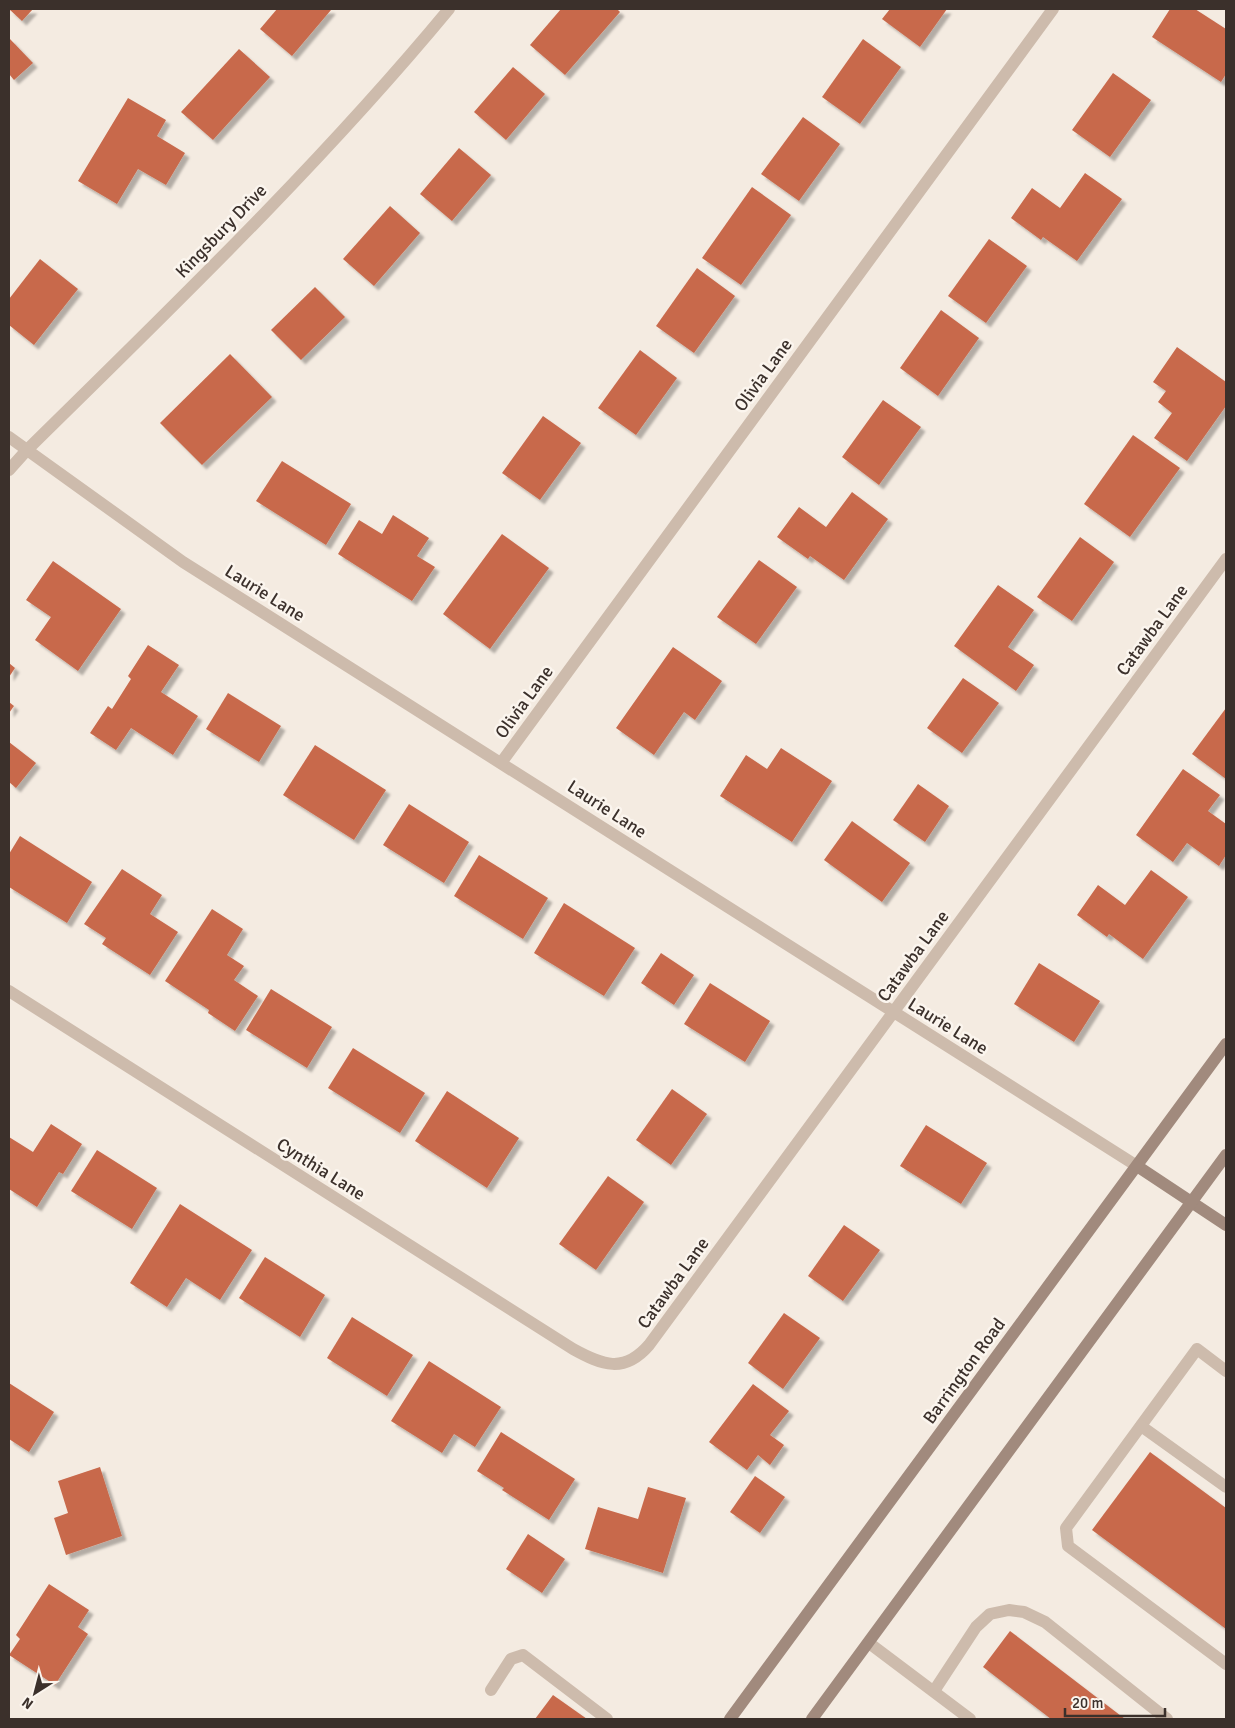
<svg xmlns="http://www.w3.org/2000/svg" width="1235" height="1728" viewBox="0 0 1235 1728" font-family="Signika,sans-serif">
<style>
.building{fill:#c8694b;filter:url(#shadow)}
.lines{fill:none;stroke-linecap:round;stroke-linejoin:round}
.lane{stroke:#cdbbac;stroke-width:12}
.street{stroke:#cdbbac;stroke-width:12}
.secondary{stroke:#a18a7d;stroke-width:12}
.labels{text-anchor:middle;dominant-baseline:central;stroke-width:5;stroke-linejoin:round;paint-order:stroke}
.street-label{font-size:18px;fill:#3b302b;stroke:#fbf5ee}
</style>
<defs>
<filter id="shadow"><feDropShadow dx="4.5" dy="4.5" stdDeviation="1" flood-color="#0004"/></filter>
</defs>
<rect width="100%" height="100%" fill="#f4ebe1"/>
<!-- building -->
<g class="building">
<polygon points="9,9 33,9 22,21"/>
<polygon points="277,9 330,9 331,10 292,56 260,29"/>
<polygon points="561,9 617,9 620,12 565,75 530,45"/>
<polygon points="890,9 947,9 920,47 882,19"/>
<polygon points="1170,9 1195,9 1226,29 1226,74 1221,82 1152,37"/>
<polygon points="9,38 33,63 14,80 9,74"/>
<polygon points="863,39 901,67 860,124 822,97"/>
<polygon points="239,49 270,77 213,140 181,112"/>
<polygon points="513,67 545,94 506,140 474,112"/>
<polygon points="1113,73 1151,100 1110,157 1072,130"/>
<polygon points="128,98 166,120 157,136 185,153 166,185 138,169 117,204 78,181"/>
<polygon points="803,117 840,144 799,201 761,174"/>
<polygon points="459,148 491,175 452,221 420,194"/>
<polygon points="1085,173 1122,199 1077,261 1043,237 1041,240 1011,218 1032,188 1060,208"/>
<polygon points="752,187 791,215 741,285 702,258"/>
<polygon points="390,206 420,233 374,286 343,259"/>
<polygon points="989,239 1027,266 986,323 948,296"/>
<polygon points="40,259 78,289 34,345 9,325 9,299"/>
<polygon points="697,268 735,296 694,353 656,326"/>
<polygon points="315,287 345,317 301,360 271,330"/>
<polygon points="941,310 979,338 938,396 900,368"/>
<polygon points="1177,347 1226,382 1226,406 1187,461 1154,438 1172,413 1158,402 1166,391 1153,382"/>
<polygon points="640,350 677,378 636,435 598,408"/>
<polygon points="230,354 272,397 202,465 160,423"/>
<polygon points="883,400 921,427 879,485 842,457"/>
<polygon points="543,416 581,443 540,500 502,473"/>
<polygon points="1133,435 1180,468 1130,537 1084,504"/>
<polygon points="282,461 351,504 326,545 256,501"/>
<polygon points="852,492 888,519 844,580 810,556 808,559 777,537 799,507 826,527"/>
<polygon points="393,515 429,538 417,556 435,567 412,601 338,554 359,520 382,534"/>
<polygon points="502,534 549,568 490,649 443,614"/>
<polygon points="1080,537 1114,562 1072,621 1037,597"/>
<polygon points="759,560 797,587 756,644 717,617"/>
<polygon points="53,561 121,609 78,671 35,640 51,617 26,600"/>
<polygon points="998,585 1034,610 1008,647 1034,665 1016,691 954,646"/>
<polygon points="148,645 179,665 161,692 198,716 173,755 131,728 116,750 90,733 108,706 112,709 131,679 128,676"/>
<polygon points="673,647 722,681 695,720 684,712 654,755 616,728"/>
<polygon points="9,663 15,668 9,677"/>
<polygon points="963,678 999,703 962,753 927,728"/>
<polygon points="228,693 281,726 259,762 206,729"/>
<polygon points="9,702 14,706 9,713"/>
<polygon points="1226,708 1226,779 1192,754"/>
<polygon points="9,742 36,763 16,788 9,782"/>
<polygon points="315,745 386,790 354,840 283,795"/>
<polygon points="781,748 832,781 792,842 720,796 746,755 767,769"/>
<polygon points="1183,769 1220,795 1208,811 1226,824 1226,855 1219,866 1187,843 1173,862 1136,835"/>
<polygon points="918,784 949,806 925,842 893,820"/>
<polygon points="409,804 469,842 444,883 383,845"/>
<polygon points="852,821 910,863 882,902 824,860"/>
<polygon points="20,836 92,882 67,923 9,887 9,854"/>
<polygon points="479,855 548,898 523,939 454,896"/>
<polygon points="122,869 162,895 150,914 178,932 150,975 102,944 106,938 84,924"/>
<polygon points="1151,870 1188,897 1143,959 1109,934 1107,937 1077,915 1098,885 1125,905"/>
<polygon points="564,903 635,948 604,996 534,953"/>
<polygon points="212,909 243,929 227,955 244,966 234,980 258,996 235,1031 208,1013 209,1010 165,981"/>
<polygon points="661,953 694,975 674,1005 641,983"/>
<polygon points="1039,963 1100,1001 1074,1042 1014,1004"/>
<polygon points="710,983 770,1021 745,1062 684,1024"/>
<polygon points="271,989 332,1027 307,1068 246,1030"/>
<polygon points="353,1048 425,1093 400,1133 328,1088"/>
<polygon points="672,1089 707,1114 671,1165 636,1140"/>
<polygon points="447,1091 519,1138 487,1188 415,1141"/>
<polygon points="51,1124 82,1144 63,1174 59,1172 37,1207 9,1189 9,1137 33,1152"/>
<polygon points="926,1125 987,1163 961,1204 900,1166"/>
<polygon points="97,1150 157,1188 132,1229 71,1191"/>
<polygon points="608,1176 644,1202 596,1270 559,1244"/>
<polygon points="180,1204 252,1250 220,1300 186,1278 167,1307 130,1283"/>
<polygon points="844,1225 880,1250 843,1301 808,1276"/>
<polygon points="265,1257 325,1295 300,1337 239,1298"/>
<polygon points="784,1313 820,1338 783,1389 748,1363"/>
<polygon points="352,1317 413,1355 387,1396 327,1358"/>
<polygon points="429,1361 501,1407 475,1447 454,1434 442,1453 391,1421"/>
<polygon points="9,1383 54,1412 29,1452 9,1439"/>
<polygon points="753,1384 789,1411 770,1435 784,1445 770,1465 758,1455 747,1470 709,1442"/>
<polygon points="501,1432 575,1479 549,1520 502,1490 504,1488 477,1471"/>
<polygon points="1150,1452 1226,1508 1226,1629 1092,1530"/>
<polygon points="100,1467 122,1536 66,1555 54,1518 68,1513 58,1481"/>
<polygon points="755,1476 785,1497 760,1533 730,1512"/>
<polygon points="648,1487 686,1498 663,1573 585,1549 598,1507 638,1519"/>
<polygon points="528,1534 565,1559 542,1593 506,1569"/>
<polygon points="49,1584 89,1610 78,1627 88,1634 55,1685 9,1655 20,1639 16,1635"/>
<polygon points="1010,1631 1125,1719 1051,1719 983,1667"/>
<polygon points="553,1695 587,1719 535,1719"/>
</g>
<g class="lines">
<!-- lane -->
<g class="lane">
<polyline points="1226,1371 1197,1349 1066,1528 1068,1546 1226,1664"/>
<polyline points="1141,1426 1226,1487"/>
<polyline points="869,1643 970,1719"/>
<polyline points="491,1690 511,1659 523,1655 607,1719"/>
<polyline points="934,1691 976,1627 990,1614 1009,1610 1024,1612 1045,1622 1167,1719"/>
</g>
<!-- street -->
<g class="street">
<polyline points="9,437 183,562 1137,1166"/>
<path d="M9,470L26,451C171,308 319,166 449,9"/>
<polyline points="501,763 1053,9"/>
<path d="M9,991L573,1349C602,1365 624,1374 649,1345L1226,559"/>
</g>
<!-- secondary -->
<g class="secondary">
<polyline points="1137,1166 1226,1225"/>
<polyline points="730,1719 1226,1044"/>
<polyline points="812,1719 1226,1155"/>
</g>
</g>
<g class="labels">
<!-- street labels -->
<g class="street-label">
<text transform="translate(221 231) rotate(-46)">Kingsbury Drive</text>
<text transform="translate(763 375) rotate(-54)">Olivia Lane</text>
<text transform="translate(265 593) rotate(32)">Laurie Lane</text>
<text transform="translate(1152 630) rotate(-54)">Catawba Lane</text>
<text transform="translate(524 702) rotate(-54)">Olivia Lane</text>
<text transform="translate(607 809) rotate(33)">Laurie Lane</text>
<text transform="translate(913 956) rotate(-54)">Catawba Lane</text>
<text transform="translate(948 1026) rotate(32)">Laurie Lane</text>
<text transform="translate(321 1169) rotate(32)">Cynthia Lane</text>
<text transform="translate(673 1283) rotate(-54)">Catawba Lane</text>
<text transform="translate(964 1371) rotate(-54)">Barrington Road</text>
</g>
</g>
<!-- border -->
<rect width="1235" height="1728" fill="none" stroke="#3b302b" stroke-width="20"/>
<!-- north arrow -->
<g transform="translate(35 1693) rotate(216)" stroke="#fbf5ee" stroke-width="4" paint-order="stroke">
<path d="M0-4L9 19L0 12L-9 19Z" fill="#3b302b"/>
<text y="-8" font-size="14" font-weight="bold" text-anchor="middle" fill="#3b302b">N</text>
</g>
<!-- scale -->
<path d="M1065 1708v8h100v-8" fill="none" stroke="#3b302b" stroke-width="2.5"/>
<text x="1072" y="1708" font-size="15" fill="#3b302b" stroke="#fbf5ee" stroke-width="4" paint-order="stroke">20 m</text>
</svg>
